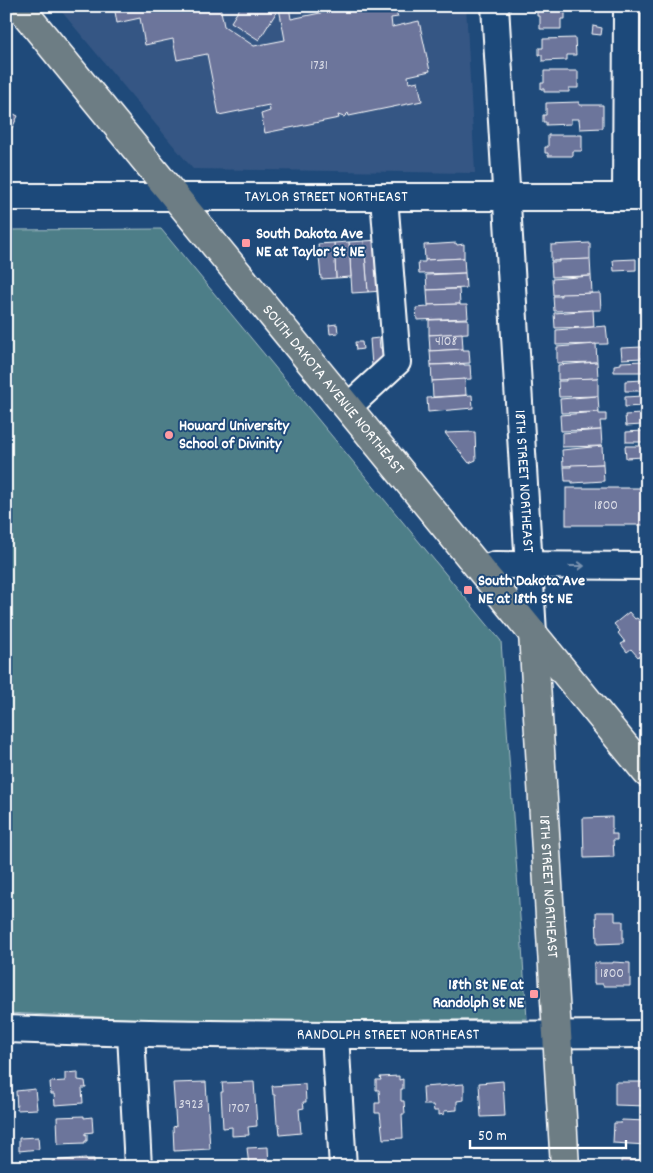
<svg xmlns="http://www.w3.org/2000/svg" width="653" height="1173" viewBox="0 0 653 1173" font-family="Dekko,sans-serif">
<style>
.built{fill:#365784}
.green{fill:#4d7e88;stroke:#a6bec4}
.building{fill:#6c749b;stroke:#fff}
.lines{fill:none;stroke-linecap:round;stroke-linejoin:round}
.minor-casing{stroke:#fff;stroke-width:30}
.major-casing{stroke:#fff;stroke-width:31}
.minor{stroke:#1f4a7a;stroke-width:26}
.major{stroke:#6d7d84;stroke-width:28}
.oneway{stroke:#7992af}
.poi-dot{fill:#ff9aa2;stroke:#1f4a7a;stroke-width:2}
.labels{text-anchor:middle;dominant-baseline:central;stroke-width:4;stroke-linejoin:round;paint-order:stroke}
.number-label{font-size:14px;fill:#dadce6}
.street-label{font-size:16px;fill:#fff;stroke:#1f4a7a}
.poi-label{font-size:16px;font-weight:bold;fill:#fff;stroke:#1f4a7a;text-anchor:start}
</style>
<rect width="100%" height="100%" fill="#1f4a7a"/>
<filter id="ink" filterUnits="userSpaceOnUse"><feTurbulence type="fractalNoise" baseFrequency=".02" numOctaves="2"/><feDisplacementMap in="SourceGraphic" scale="10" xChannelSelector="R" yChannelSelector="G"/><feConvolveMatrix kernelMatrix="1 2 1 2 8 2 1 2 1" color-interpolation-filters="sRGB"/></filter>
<g filter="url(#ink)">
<!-- built -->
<polygon class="built" points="57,6 466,6 475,173 193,169"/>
<!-- green -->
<polygon class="green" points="161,229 501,641 527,1019 214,1022 6,1013 6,230"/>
<!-- building -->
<g class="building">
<polygon points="114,6 220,6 224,26 254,46 285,40 279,8 259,40 231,22 241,6 289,6 291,19 354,6 392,6 398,17 391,18 392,27 419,21 430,71 408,76 409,83 418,81 422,101 349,116 348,113 344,117 338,115 339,118 265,133 261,114 270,111 269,105 219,115 207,54 177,60 173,39 145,45 140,18 117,23"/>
<polygon points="540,6 565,6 565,19 561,19 561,29 540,29 540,16 537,16 537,9 540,9"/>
<polygon points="593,26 602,28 601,35 592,34"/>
<polygon points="575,38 576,55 567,55 567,60 542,61 542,55 539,55 539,48 543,48 543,39"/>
<polygon points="544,71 578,71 578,88 569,88 569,92 544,92 544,89 541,89 541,83 544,83"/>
<polygon points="579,102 579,105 603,105 603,128 580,129 579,119 571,119 571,124 546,125 546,122 543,122 543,115 546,115 546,103"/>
<polygon points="6,110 18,116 6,140"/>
<rect x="635" y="121" width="12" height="36"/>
<polygon points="548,135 582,135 582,151 573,151 573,156 548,156 548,153 545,153 545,147 548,147"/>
<polygon points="379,240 382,291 368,292 364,241"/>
<polygon points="364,241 368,292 352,293 349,242"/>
<polygon points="349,242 351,277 336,278 334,243"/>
<polygon points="334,243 336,278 321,279 318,244"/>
<polygon points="456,243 457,245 464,244 464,258 425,260 424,245"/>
<polygon points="590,243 590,259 551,261 551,245"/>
<polygon points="464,258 465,273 419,274 418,262 425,262 425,260"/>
<polygon points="590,259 591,276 552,277 551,262 559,262 559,260"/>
<polygon points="636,259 636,270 614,271 613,260"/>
<polygon points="465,273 466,288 427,290 426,275"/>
<polygon points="591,276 592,293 553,295 552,279"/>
<polygon points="459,289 460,304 428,305 427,290"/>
<polygon points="600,293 601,310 554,311 553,296 561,296 561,294"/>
<polygon points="460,304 460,305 467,305 468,318 417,320 416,308 428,307 428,305"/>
<polygon points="593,310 594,327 555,328 554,313"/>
<polygon points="462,319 468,319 468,333 429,335 429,320"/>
<polygon points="337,324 338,333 330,334 329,325"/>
<polygon points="606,326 608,344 556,345 556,330"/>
<polygon points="462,333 463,349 430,351 429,335"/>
<polygon points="379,338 380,348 385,348 386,365 372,366 370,339"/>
<polygon points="355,342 362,342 363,349 356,350"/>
<polygon points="596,344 597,362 557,363 557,347"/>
<polygon points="642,347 643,358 622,359 621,348"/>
<polygon points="463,349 463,350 469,350 470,363 431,365 430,351"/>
<polygon points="643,361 643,372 614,372 614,365 621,364 621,362"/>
<polygon points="597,362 598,378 558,380 558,365"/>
<polygon points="464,364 464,365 470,365 471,379 432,381 431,365"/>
<polygon points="598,378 598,396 559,397 558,381 566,381 566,379"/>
<polygon points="465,379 466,395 433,397 432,381"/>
<polygon points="643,380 643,391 625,391 625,381"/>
<polygon points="472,395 473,408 428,412 427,398"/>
<polygon points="598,396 599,412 561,413 560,399"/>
<polygon points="642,396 643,406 625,407 625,397"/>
<polygon points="599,412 599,414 606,414 606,421 600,421 601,430 561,431 560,415"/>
<polygon points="642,414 642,425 626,426 625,415"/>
<polygon points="601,430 602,446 562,447 562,433"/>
<polygon points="643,431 643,442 626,442 626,432"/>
<polygon points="475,432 476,460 469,463 445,433"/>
<polygon points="602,446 603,464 563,466 562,450"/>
<polygon points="625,446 644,446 644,457 626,458"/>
<polygon points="603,464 604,481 572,483 572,481 565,481 564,467 571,467 571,465"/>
<rect x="566" y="488" width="80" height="37"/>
<polygon points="629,612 635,619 637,618 647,630 647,649 638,657 631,649 627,652 621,644 625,642 618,633 620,631 614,624"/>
<polygon points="612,817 612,834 617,834 617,840 613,840 614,857 584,858 583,818"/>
<polygon points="596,912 615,912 615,921 623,921 623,943 597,944"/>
<polygon points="613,962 630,963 630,986 603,986 603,984 594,984 594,963 613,963"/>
<polygon points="78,1072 78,1080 85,1081 86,1088 82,1088 83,1103 55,1105 54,1094 51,1094 50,1082 65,1081 65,1073"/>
<polygon points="399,1076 399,1080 403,1079 403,1089 401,1089 401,1101 404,1101 405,1114 402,1114 403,1138 383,1139 380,1113 375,1113 375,1103 380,1103 379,1090 376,1090 376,1080 381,1080 380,1077"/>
<polygon points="503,1081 505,1116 481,1117 479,1083"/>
<polygon points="206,1082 210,1149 174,1151 173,1127 176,1126 173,1083"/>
<polygon points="254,1082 257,1126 248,1127 249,1135 232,1136 232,1127 223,1128 221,1092 223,1092 222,1083"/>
<polygon points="615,1082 647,1082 647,1106 615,1105"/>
<polygon points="305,1084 306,1102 303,1102 304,1108 299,1109 301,1133 280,1135 279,1124 277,1124 275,1095 273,1095 272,1086"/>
<polygon points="464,1084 464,1100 457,1101 457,1110 444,1111 444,1114 439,1115 439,1111 434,1111 433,1105 424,1105 423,1087"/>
<polygon points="35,1089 37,1109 17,1110 16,1091"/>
<polygon points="84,1116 84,1118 92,1117 93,1132 85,1133 85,1135 87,1134 87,1141 85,1141 85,1143 58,1144 57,1117"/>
<polygon points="622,1120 647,1121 647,1145 613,1143 614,1123 621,1123"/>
<polygon points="38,1137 39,1149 19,1151 19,1138"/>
<polygon points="268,1147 269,1167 249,1167 247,1148"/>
<polygon points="86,1158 86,1159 94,1159 94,1167 53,1167 52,1161"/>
<polygon points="621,1160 647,1161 647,1167 621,1167"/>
<polygon points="507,1163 507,1167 477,1167 477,1165"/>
</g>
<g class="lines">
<defs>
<g id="minor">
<path id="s1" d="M495,6L533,633"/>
<path id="s2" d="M6,197H647"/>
<polyline points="626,197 627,11"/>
<polyline points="348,407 397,362 384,197"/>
<polyline points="481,570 495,565 647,566"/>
<path id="s3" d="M6,1029C220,1037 433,1035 647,1034"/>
<polyline points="131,1034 138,1167"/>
<polyline points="335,1035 343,1167"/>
</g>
<g id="major">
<path id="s4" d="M19,6L647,773"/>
<path id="s5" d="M533,633L565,1167"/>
</g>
</defs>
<!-- minor casing -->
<use href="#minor" class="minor-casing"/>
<!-- major casing -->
<use href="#major" class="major-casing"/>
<!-- minor -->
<use href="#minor" class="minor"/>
<!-- major -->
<use href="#major" class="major"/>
</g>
<!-- one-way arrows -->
<defs><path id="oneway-shaft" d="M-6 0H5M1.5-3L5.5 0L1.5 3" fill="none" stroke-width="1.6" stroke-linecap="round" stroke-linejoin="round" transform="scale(1.25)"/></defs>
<use class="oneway" href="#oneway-shaft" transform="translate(577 566)"/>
</g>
<!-- markers -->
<g class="poi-dot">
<rect x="241" y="238" width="10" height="10" rx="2.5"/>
<circle cx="169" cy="435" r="5"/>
<rect x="463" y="585" width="10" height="10" rx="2.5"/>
<rect x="529" y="989" width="10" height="10" rx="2.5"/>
</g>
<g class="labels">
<!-- number labels -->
<g class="number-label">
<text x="319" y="66">1731</text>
<text x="446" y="342">4108</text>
<text x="606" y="506">1800</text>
<text x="612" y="974">1800</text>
<text x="191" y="1105">3923</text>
<text x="239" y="1109">1707</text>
</g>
<!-- street labels -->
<g class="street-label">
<text stroke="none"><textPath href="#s2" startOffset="320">TAYLOR STREET NORTHEAST</textPath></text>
<text stroke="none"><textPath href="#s4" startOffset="496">SOUTH DAKOTA AVENUE NORTHEAST</textPath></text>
<text stroke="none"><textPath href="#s1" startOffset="476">18TH STREET NORTHEAST</textPath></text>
<text stroke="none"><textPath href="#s5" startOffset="254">18TH STREET NORTHEAST</textPath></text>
<text stroke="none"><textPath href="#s3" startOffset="382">RANDOLPH STREET NORTHEAST</textPath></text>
</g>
<!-- poi labels -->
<g class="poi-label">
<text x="256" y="234">South Dakota Ave<tspan x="256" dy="18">NE at Taylor St NE</tspan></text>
<text x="179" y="426">Howard University<tspan x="179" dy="18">School of Divinity</tspan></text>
<text x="478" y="581">South Dakota Ave<tspan x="478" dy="18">NE at 18th St NE</tspan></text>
<text x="524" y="985" text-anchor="end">18th St NE at<tspan x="524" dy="18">Randolph St NE</tspan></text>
</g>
</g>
<!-- margin -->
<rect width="653" height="1173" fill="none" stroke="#1f4a7a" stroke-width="25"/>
<rect x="12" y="12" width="628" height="1148" fill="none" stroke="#fff" stroke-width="2" filter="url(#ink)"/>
<!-- scale -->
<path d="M470 1140v8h156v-8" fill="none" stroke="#ffffff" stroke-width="2.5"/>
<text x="478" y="1140" font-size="15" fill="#ffffff" stroke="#1f4a7a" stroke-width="4" paint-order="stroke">50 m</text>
</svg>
